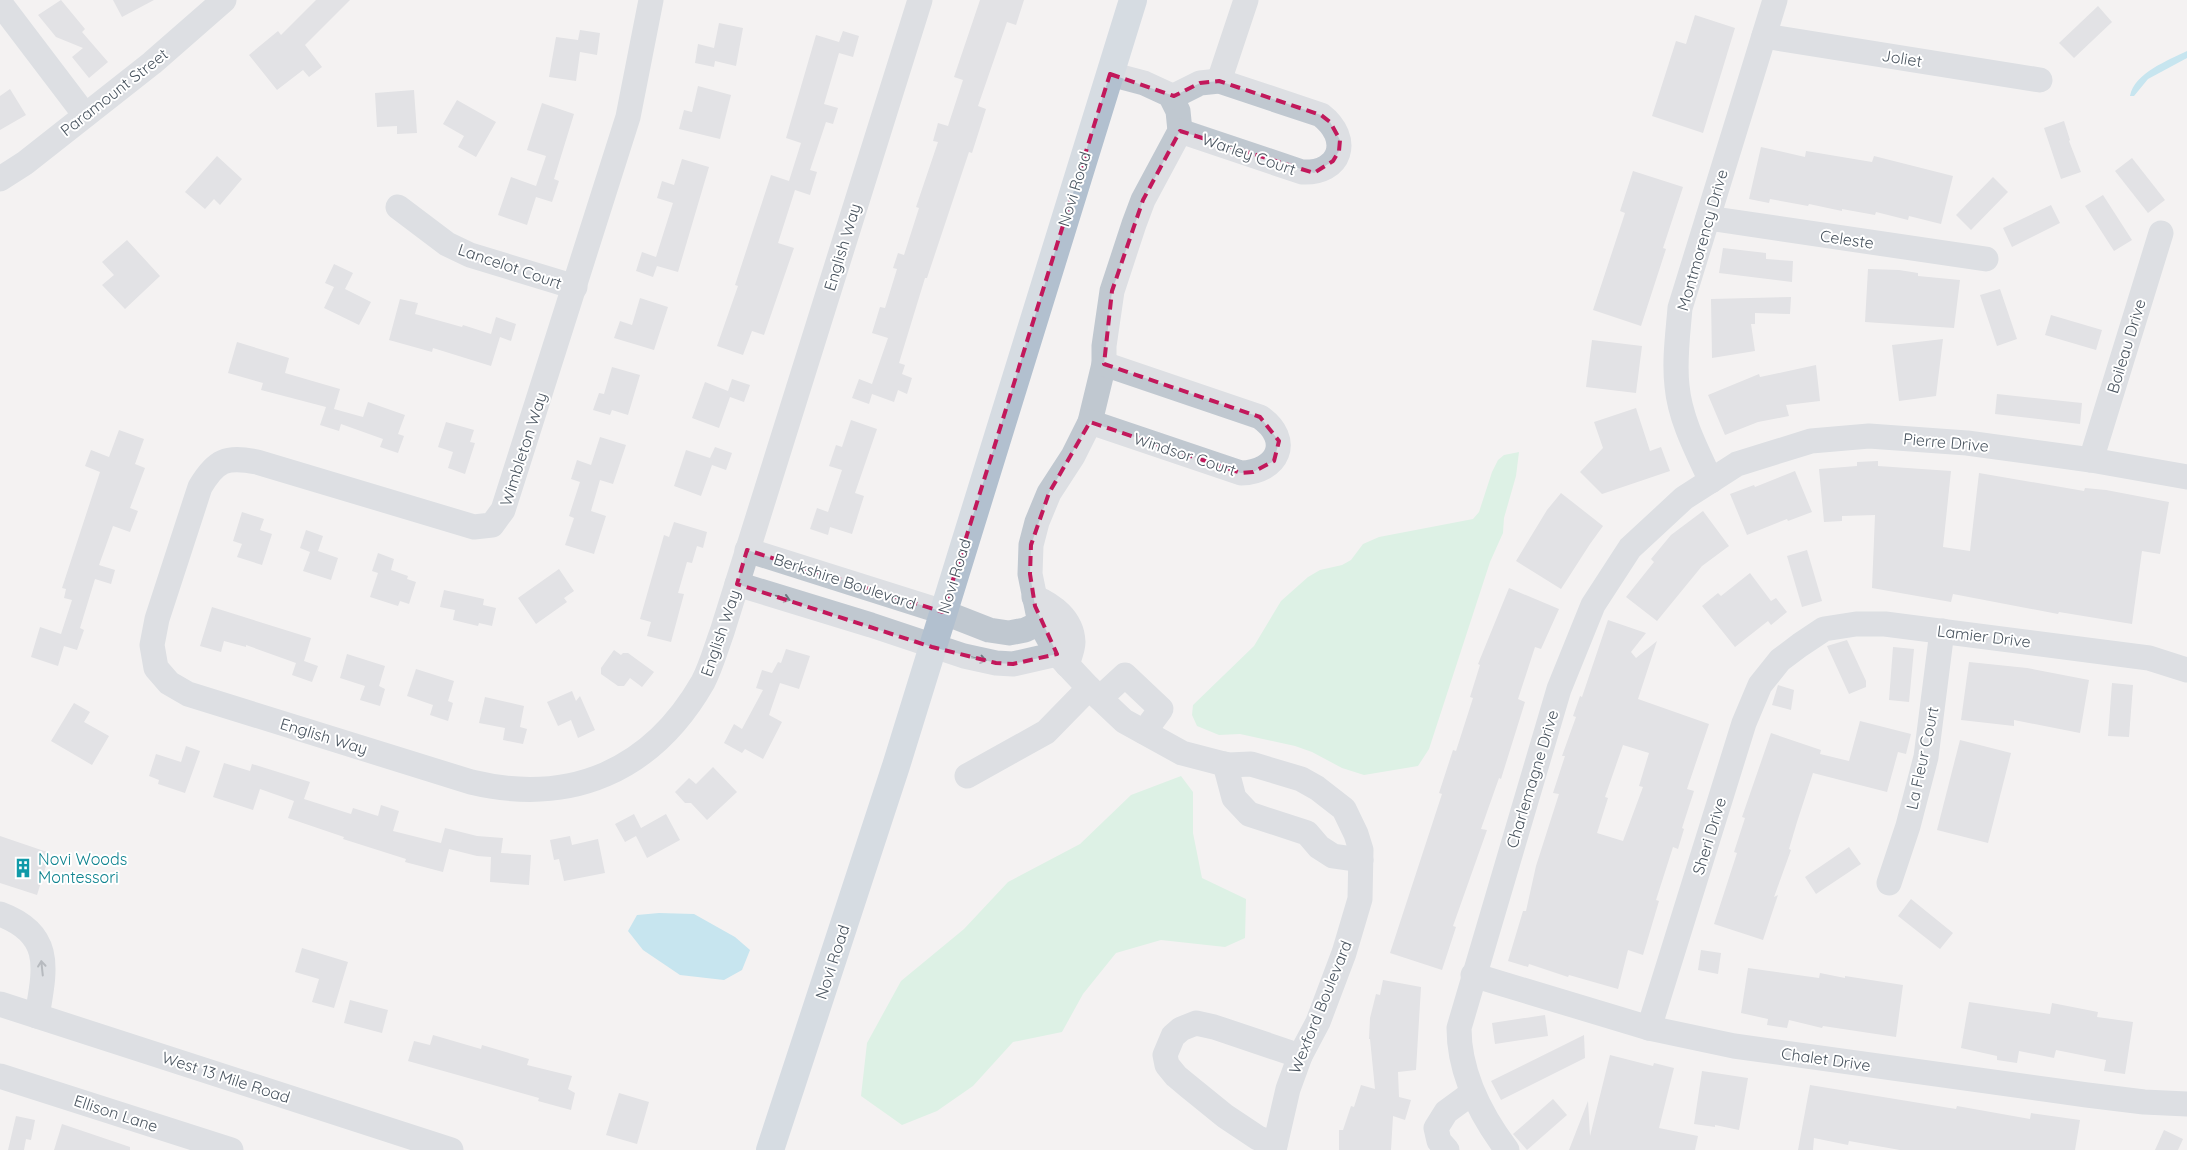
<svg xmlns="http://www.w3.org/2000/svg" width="2187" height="1150" viewBox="0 0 2187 1150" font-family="Quicksand,sans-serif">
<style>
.green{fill:#c2efd5}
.water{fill:#90d5eb}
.building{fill:#ccced4;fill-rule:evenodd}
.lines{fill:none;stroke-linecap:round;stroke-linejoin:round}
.minor{stroke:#c0c8d0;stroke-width:25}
.major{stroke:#b2c0cf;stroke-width:28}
.oneway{stroke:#6d7781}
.marked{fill:none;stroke:#c2185b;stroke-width:4;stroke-dasharray:10 6;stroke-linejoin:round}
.labels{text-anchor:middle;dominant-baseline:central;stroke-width:4;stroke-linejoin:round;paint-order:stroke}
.street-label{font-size:16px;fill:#49545f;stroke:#fff}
.culture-label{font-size:16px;fill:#0d838f;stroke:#fff;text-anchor:start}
</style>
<rect width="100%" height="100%" fill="#f4f2f2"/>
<!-- green -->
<g class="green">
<polygon points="1519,452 1516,476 1504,518 1503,533 1490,562 1429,749 1418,766 1364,775 1342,768 1312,752 1295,746 1240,734 1219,735 1197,726 1192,715 1193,705 1254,646 1281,601 1308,577 1320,570 1342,565 1351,560 1363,544 1379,537 1473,519 1479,512 1492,472 1498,460 1504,455"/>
<polygon points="1181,776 1193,792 1193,833 1202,878 1246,899 1245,938 1225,947 1161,940 1116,953 1083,994 1062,1032 1013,1042 973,1086 937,1111 902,1125 861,1096 867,1043 901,981 964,929 1008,882 1080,844 1131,795"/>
</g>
<!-- water -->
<g class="water">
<path d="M2187,51V58L2148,79L2134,96H2130C2134,73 2169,60 2187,51Z"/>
<polygon points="659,913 694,914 735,937 750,950 742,970 724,980 680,975 643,950 628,931 637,915"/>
</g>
<!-- building -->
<g class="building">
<polygon points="61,0 85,29 82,32 108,62 89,78 72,57 83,48 56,37 38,15"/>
<polygon points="113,0 154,0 122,17"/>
<polygon points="316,0 350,0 305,45 322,67 309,77 303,70 277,90 249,55 278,31 281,35"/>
<polygon points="980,0 1024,0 1016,25 1007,22 978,106 986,109 972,153 969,152 927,278 925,278 899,363 905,365 902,374 912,378 907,394 898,390 894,402 872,394 869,404 852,398 859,379 872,384 888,338 872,333 880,307 885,308 897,269 893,268 898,253 904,255 919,208 916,207 938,142 933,141 938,123 948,126 963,80 954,77"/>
<polygon points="2098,6 2112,22 2074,58 2059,43"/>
<polygon points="1695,15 1735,28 1703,133 1652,116 1676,41 1686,44"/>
<polygon points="719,23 743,28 736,66 715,61 714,67 695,63 698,44 714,48"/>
<polygon points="580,30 600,33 597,55 580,52 576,81 549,77 556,37 578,40"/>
<polygon points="843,31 859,36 853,57 839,53 824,104 838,108 833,124 826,122 810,170 817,172 810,195 795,190 778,243 794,248 764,335 752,331 743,355 717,346 738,286 735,285 771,175 789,181 801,143 786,138 816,35 839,42"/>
<polygon points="698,86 731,95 720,139 679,129 684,110 692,112"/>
<polygon points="10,89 26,115 0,130 0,96"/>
<polygon points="414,90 417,133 397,134 397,126 377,127 375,93"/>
<polygon points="457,100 496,122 476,157 458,147 464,136 443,124"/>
<polygon points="542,103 574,114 554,179 559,181 552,202 536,197 527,225 498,215 511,177 536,186 546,156 527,150"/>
<polygon points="2064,121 2070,140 2069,141 2081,172 2061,179 2044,128"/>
<polygon points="1761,147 1805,157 1806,151 1872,162 1874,156 1953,176 1941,224 1909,216 1908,220 1876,212 1875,215 1842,209 1842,211 1809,204 1808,206 1770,199 1769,203 1749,199"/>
<polygon points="217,156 242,179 220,205 214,199 205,209 185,192"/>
<polygon points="2132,158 2165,200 2148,213 2115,171"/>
<polygon points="682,159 709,167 678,272 657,266 653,277 636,271 642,252 656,257 673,203 657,198 662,181 674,185"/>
<polygon points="1633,171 1683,187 1663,248 1666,249 1641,326 1593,310 1625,213 1620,211"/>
<polygon points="1993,177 2008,192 1971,230 1956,215"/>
<polygon points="2103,195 2132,240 2114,251 2085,206"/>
<polygon points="2051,205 2060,223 2012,247 2003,228"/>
<polygon points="127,240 160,276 125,309 102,285 114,275 102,262"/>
<polygon points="1723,248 1766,253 1766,259 1793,261 1792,282 1719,273"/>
<polygon points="334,264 353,273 345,289 371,302 359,325 324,308 334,287 325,283"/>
<polygon points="1868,269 1899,270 1918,273 1918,276 1960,280 1954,328 1865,322"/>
<polygon points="2000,289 2017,339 1997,346 1980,295"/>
<polygon points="1791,297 1790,314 1755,313 1755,324 1751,324 1755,351 1712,358 1711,299"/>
<polygon points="640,298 668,307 654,350 614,338 620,321 632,325"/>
<polygon points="400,299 418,303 415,314 462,327 463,325 491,334 496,317 516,324 511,341 500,337 491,366 433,348 432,352 389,340"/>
<polygon points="2051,315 2102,330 2096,350 2045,335"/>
<polygon points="1943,339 1936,396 1899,401 1892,345"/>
<polygon points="1592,340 1642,346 1636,393 1586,387"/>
<polygon points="237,342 289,358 285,373 340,389 334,409 363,417 368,402 405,415 398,434 404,436 398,453 380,447 383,439 341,424 339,431 320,425 326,407 261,390 263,383 228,373"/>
<polygon points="1816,365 1820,401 1786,405 1789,416 1758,422 1725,435 1708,395 1759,374 1760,377"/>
<polygon points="612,367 640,375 628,415 612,410 610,415 593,410 599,393 604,394"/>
<polygon points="732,379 750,385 744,402 730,397 719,428 692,418 705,382 728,391"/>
<polygon points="1997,394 2082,403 2080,424 1995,414"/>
<polygon points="1636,408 1650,451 1661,447 1670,471 1602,494 1580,472 1603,448 1594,422"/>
<polygon points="851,420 877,429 855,493 864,496 852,534 830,527 828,535 810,529 817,508 828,512 842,470 829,466 836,445 842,447"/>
<polygon points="446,422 474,430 470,442 475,443 465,474 448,468 453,452 438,447"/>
<polygon points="119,430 144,439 135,464 145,468 130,508 138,511 130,532 113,526 99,565 115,570 111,584 95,579 80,628 84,630 77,650 64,646 58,666 31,657 40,627 61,634 72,600 64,598 66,589 62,588 100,472 85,466 91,450 109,457"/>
<polygon points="600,437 626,445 613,484 600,480 591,511 606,516 594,554 565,545 574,518 569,516 580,482 571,479 577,460 591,465"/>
<polygon points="715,447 732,453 726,470 712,465 701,496 674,486 686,450 710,458"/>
<polygon points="1878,461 1878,466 1951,471 1943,547 1970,551 1979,473 2084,491 2085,488 2106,490 2169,502 2160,554 2142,551 2132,624 2059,612 2058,614 1953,594 1951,602 1872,588 1875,515 1842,516 1842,521 1824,522 1819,469 1857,466 1857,462"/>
<polygon points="1795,471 1812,512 1788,521 1787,519 1747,535 1730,494 1754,485 1755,487"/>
<polygon points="1561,493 1603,526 1590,544 1561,589 1516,561 1547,510"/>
<polygon points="1703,511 1729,546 1702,566 1657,621 1626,597 1654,562 1651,559 1671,535"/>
<polygon points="242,512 264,519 260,530 272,534 262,565 237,557 242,544 233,541"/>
<polygon points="674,522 707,532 703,548 697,546 692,563 687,562 678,593 684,594 671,642 647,636 651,622 640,619 664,535 669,537"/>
<polygon points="306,530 323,536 318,551 338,558 331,580 303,571 310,552 300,548"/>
<polygon points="1807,550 1822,601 1802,607 1787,556"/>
<polygon points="378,553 394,559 391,570 408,576 407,579 416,582 409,604 400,601 398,606 370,597 378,573 372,571"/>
<polygon points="559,569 574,591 564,598 567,602 536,624 518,598"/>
<polygon points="1750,573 1771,601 1776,598 1787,612 1771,625 1768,621 1735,647 1702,606 1718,593 1721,596"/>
<polygon points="1509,588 1559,609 1541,649 1535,647 1518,699 1525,702 1501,779 1499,778 1481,829 1487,830 1453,926 1456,927 1442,970 1390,953 1442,794 1439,793 1453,750 1456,751 1473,698 1470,697 1480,665 1478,664"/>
<polygon points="444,590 484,599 483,605 496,608 492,626 479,623 478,626 453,620 455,610 440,607"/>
<polygon points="212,607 311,638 304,661 318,666 312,682 292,675 296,663 246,645 246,647 224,641 221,652 200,646"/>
<path d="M1608,620L1646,633L1631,652L1636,658L1657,641L1638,699L1709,724L1687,789L1694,791L1682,828L1684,829L1678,849L1673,847L1656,900L1659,901L1643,955L1628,950L1618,989L1569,975L1568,977L1529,964L1528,967L1508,961L1523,911H1526L1536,866L1559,794L1553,793L1565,756H1562L1576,717L1573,716L1580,696L1582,697ZM1623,745L1649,753L1639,786L1643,787L1623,841L1597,833L1608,798L1605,797Z"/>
<polygon points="1847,640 1866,681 1866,687 1849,694 1827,646"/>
<polygon points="1893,647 1914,649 1909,702 1889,700"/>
<polygon points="786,649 810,656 799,689 780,683 769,715 782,722 763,759 745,749 742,753 724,743 734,724 742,729 763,690 756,688 762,670 772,673 778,662 781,663"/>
<polygon points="614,650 621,655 623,653 628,653 654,672 642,687 630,678 624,686 618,686 601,674 601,668"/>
<polygon points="347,654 385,666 379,686 385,689 380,706 360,700 365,686 340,678"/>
<polygon points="1969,662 2027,668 2089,680 2080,733 2014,720 2014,726 1961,720"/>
<polygon points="416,669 454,681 448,701 453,703 448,721 430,715 433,705 407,696"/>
<polygon points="2112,683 2133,685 2129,737 2108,736"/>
<polygon points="1778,685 1794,690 1791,710 1772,705"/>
<polygon points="572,691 576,701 580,696 595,730 578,738 571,720 558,726 547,702"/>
<polygon points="485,697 524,706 520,727 527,729 523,744 503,740 505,728 479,723"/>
<polygon points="74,703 90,712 84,722 109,736 92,765 51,741"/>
<polygon points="1860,721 1911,734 1906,754 1898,752 1887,792 1813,773 1797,822 1789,849 1791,850 1774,897 1778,895 1763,940 1714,924 1737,853 1734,852 1745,818 1742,817 1771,733 1821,750 1820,754 1849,761"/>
<polygon points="1960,740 2011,753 1988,843 1937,830"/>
<polygon points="186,746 200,751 185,793 158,784 159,780 149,776 156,754 181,762"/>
<polygon points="224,763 250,771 252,764 310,782 304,799 351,814 353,808 378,816 381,805 399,811 393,831 441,843 445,828 477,836 503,838 501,853 531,855 529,885 490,882 491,857 477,856 449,849 443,872 405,862 406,859 343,839 344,837 288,818 294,801 260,789 253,810 213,797"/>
<polygon points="713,767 737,792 707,820 691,803 685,803 675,792 689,778 696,784"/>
<polygon points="634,814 641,828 666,814 680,840 647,858 636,836 625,842 615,824"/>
<polygon points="0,836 50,853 37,895 0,883"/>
<polygon points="570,836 572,845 598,839 605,873 564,881 559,859 554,860 550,840"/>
<polygon points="1849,847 1861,864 1816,894 1805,877"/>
<polygon points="1911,899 1953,933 1940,949 1898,916"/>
<polygon points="302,948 348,962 334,1008 312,1002 319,979 295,972"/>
<polygon points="1701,950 1721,953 1718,974 1698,970"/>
<polygon points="1748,968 1819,978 1820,973 1845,978 1845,976 1903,985 1896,1037 1823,1026 1822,1028 1789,1020 1787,1028 1767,1025 1768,1019 1741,1013"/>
<polygon points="1383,980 1421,987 1416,1070 1398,1072 1399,1097 1411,1100 1405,1120 1393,1116 1391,1150 1339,1150 1339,1130 1343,1130 1351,1106 1354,1107 1361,1085 1375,1089 1370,1039 1369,1039 1370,1018 1376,994 1380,995"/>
<polygon points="350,1000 388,1010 382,1033 344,1023"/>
<polygon points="1969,1002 2050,1014 2052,1003 2098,1012 2097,1017 2133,1022 2125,1074 2104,1071 2106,1060 2056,1050 2054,1058 2019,1051 2017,1063 1997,1060 1997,1056 1961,1048"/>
<polygon points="1545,1015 1548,1036 1495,1044 1492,1023"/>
<polygon points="433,1035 481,1049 482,1045 529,1059 527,1065 572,1076 568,1089 575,1093 571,1110 538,1101 539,1098 408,1061 414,1041 430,1045"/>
<polygon points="1584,1035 1585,1058 1501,1100 1491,1081"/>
<polygon points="1610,1055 1653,1066 1654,1063 1674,1068 1659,1128 1698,1136 1695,1150 1569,1150 1588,1101 1590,1136"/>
<polygon points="1702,1071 1748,1078 1739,1130 1715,1125 1715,1127 1694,1124"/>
<polygon points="1810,1085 1956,1109 1957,1106 2030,1119 2031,1113 2080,1120 2075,1150 1900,1150 1849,1141 1848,1145 1814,1138 1813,1150 1798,1150"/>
<polygon points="619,1093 649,1102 637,1144 606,1135"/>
<polygon points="1553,1099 1567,1115 1527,1150 1513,1134"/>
<polygon points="16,1116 35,1120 31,1140 26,1139 24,1150 8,1150"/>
<polygon points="62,1124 130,1147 130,1150 54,1150"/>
<polygon points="2164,1130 2183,1139 2178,1150 2155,1150"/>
</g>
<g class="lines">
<!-- minor -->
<g class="minor">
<path d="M651,0L628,117L503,510L492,525L474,527L257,462C226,456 216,460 200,487L157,619L152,645L156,668L169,683L188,694L471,782C571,806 652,771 703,682C711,667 716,648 722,632L920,0"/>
<polyline points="0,3 85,115"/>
<polyline points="1764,36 2040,80"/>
<polyline points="1110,74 1144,83 1170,95 1178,111 1180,131 1143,200 1134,224 1112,291 1104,346 1104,364 1090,422 1073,456 1049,493 1037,522 1031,545 1030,574 1040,623 1057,654 1089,688 1124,721 1182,753 1228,765 1251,764 1301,779 1317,788 1344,809 1356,834 1361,850 1360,899 1344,953 1318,1022 1300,1056 1288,1089 1274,1150"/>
<polyline points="1219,81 1246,0"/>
<path d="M1172,97L1200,83L1219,81L1321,115C1352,139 1341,174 1302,172L1180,131"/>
<polyline points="0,179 25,163 152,63 224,0"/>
<polyline points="398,207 447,244 470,255 575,287"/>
<polyline points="1708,218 1986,259"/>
<path d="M1090,422L1241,473C1278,472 1293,440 1260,417L1104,364"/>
<polyline points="2091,460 2161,233"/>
<path d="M1711,481C1697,451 1680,419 1677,386C1674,360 1678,333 1680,308L1775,0"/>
<polyline points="747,550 943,612 989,630 1009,633 1025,630 1040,623"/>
<polyline points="737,584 871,625 964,656 996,663 1013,664 1057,654"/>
<path d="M1034,597C1053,605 1072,619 1073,642C1073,649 1069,658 1067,665"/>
<polyline points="1100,698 1125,675 1161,709 1144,732"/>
<polyline points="1225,764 1234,798 1249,814 1307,833 1319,847 1333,856 1361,860"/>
<polyline points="967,776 1046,732 1089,688"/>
<polyline points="1889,883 1908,826 1926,757 1942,631"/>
<path d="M0,914C54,934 45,969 37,1016"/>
<polyline points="1473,975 1649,1028 1734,1046 2087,1095 2144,1102 2187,1104"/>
<polyline points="0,1004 451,1150"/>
<polyline points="1649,1028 1744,723 1760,685 1780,660 1800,645 1824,629 1856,624 1885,624 2149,658 2187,670"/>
<polyline points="0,1076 231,1150"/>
<polyline points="1275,1144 1258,1138 1225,1116 1188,1086 1176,1076 1167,1065 1165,1055 1173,1036 1181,1029 1196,1023 1214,1027 1300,1056"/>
<polyline points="1447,1150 1439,1141 1436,1128 1446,1112 1472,1093"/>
<path d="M1507,1150C1480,1114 1459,1073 1459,1028L1559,689L1593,605L1630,548L1684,498L1737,464L1811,441L1869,436L1967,443L2091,460L2187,477"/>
</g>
<!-- major -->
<polyline class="major" points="770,1150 896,766 1133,0"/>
</g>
<!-- one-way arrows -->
<defs><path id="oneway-shaft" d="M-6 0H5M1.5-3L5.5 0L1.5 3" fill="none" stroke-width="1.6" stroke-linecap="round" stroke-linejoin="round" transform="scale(1.25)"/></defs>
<g class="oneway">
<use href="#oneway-shaft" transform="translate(783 598) rotate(17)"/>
<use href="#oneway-shaft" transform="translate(979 659) rotate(11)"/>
<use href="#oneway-shaft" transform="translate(42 968) rotate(-96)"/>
</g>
<!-- marked area -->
<path d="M0 0H2187V1150H0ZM1110,74L1174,96L1200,83L1219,81L1321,115L1330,122L1340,140L1339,151L1333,161L1314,173L1180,131L1143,200L1112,291L1104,364L1260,417L1279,441L1274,461L1253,472L1241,473L1090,422L1049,493L1031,545L1030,574L1035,606L1057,654L1013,664L996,663L932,647L737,584L747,550L943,612Z" fill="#f4f2f2" fill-opacity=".55" fill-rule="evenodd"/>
<path class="marked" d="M1110,74L1174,96L1200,83L1219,81L1321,115L1330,122L1340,140L1339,151L1333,161L1314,173L1180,131L1143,200L1112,291L1104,364L1260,417L1279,441L1274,461L1253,472L1241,473L1090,422L1049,493L1031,545L1030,574L1035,606L1057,654L1013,664L996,663L932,647L737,584L747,550L943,612Z"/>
<!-- icons -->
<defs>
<symbol id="building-bare" viewBox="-9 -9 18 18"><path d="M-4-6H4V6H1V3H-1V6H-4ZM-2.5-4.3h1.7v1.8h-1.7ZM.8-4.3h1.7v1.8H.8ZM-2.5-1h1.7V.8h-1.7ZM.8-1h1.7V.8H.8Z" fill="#0f9aa8" stroke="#fff" stroke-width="2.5" paint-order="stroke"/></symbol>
</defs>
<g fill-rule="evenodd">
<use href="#building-bare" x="9" y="854" width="28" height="28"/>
</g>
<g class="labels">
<!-- street labels -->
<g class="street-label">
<text transform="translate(1902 58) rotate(9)">Joliet</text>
<text transform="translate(114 92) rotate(-38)">Paramount Street</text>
<text transform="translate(1249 154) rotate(19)">Warley Court</text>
<text transform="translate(1074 189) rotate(-73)">Novi Road</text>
<text transform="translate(1847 239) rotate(8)">Celeste</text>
<text transform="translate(1702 240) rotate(-74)">Montmorency Drive</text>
<text transform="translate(842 247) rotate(-73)">English Way</text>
<text transform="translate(510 266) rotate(19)">Lancelot Court</text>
<text transform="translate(2126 346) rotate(-73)">Boileau Drive</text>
<text transform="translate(1946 442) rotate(5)">Pierre Drive</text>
<text transform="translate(523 449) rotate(-72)">Wimbleton Way</text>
<text transform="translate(1185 454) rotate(18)">Windsor Court</text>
<text transform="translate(954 576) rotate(-73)">Novi Road</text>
<text transform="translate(845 581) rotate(18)">Berkshire Boulevard</text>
<text transform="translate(720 633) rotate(-71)">English Way</text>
<text transform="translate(1984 636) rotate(7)">Lamier Drive</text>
<text transform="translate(324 736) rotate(17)">English Way</text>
<text transform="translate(1922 758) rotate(-78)">La Fleur Court</text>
<text transform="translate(1532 779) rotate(-73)">Charlemagne Drive</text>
<text transform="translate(1709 836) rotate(-73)">Sheri Drive</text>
<text transform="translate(832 962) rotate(-72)">Novi Road</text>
<text transform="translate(1320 1007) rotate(-68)">Wexford Boulevard</text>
<text transform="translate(1826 1059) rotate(8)">Chalet Drive</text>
<text transform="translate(226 1077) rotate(18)">West 13 Mile Road</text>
<text transform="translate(116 1113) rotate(18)">Ellison Lane</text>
</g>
<!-- culture labels -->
<g class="culture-label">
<text x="38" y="859">Novi Woods<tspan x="38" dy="18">Montessori</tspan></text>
</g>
</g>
</svg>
